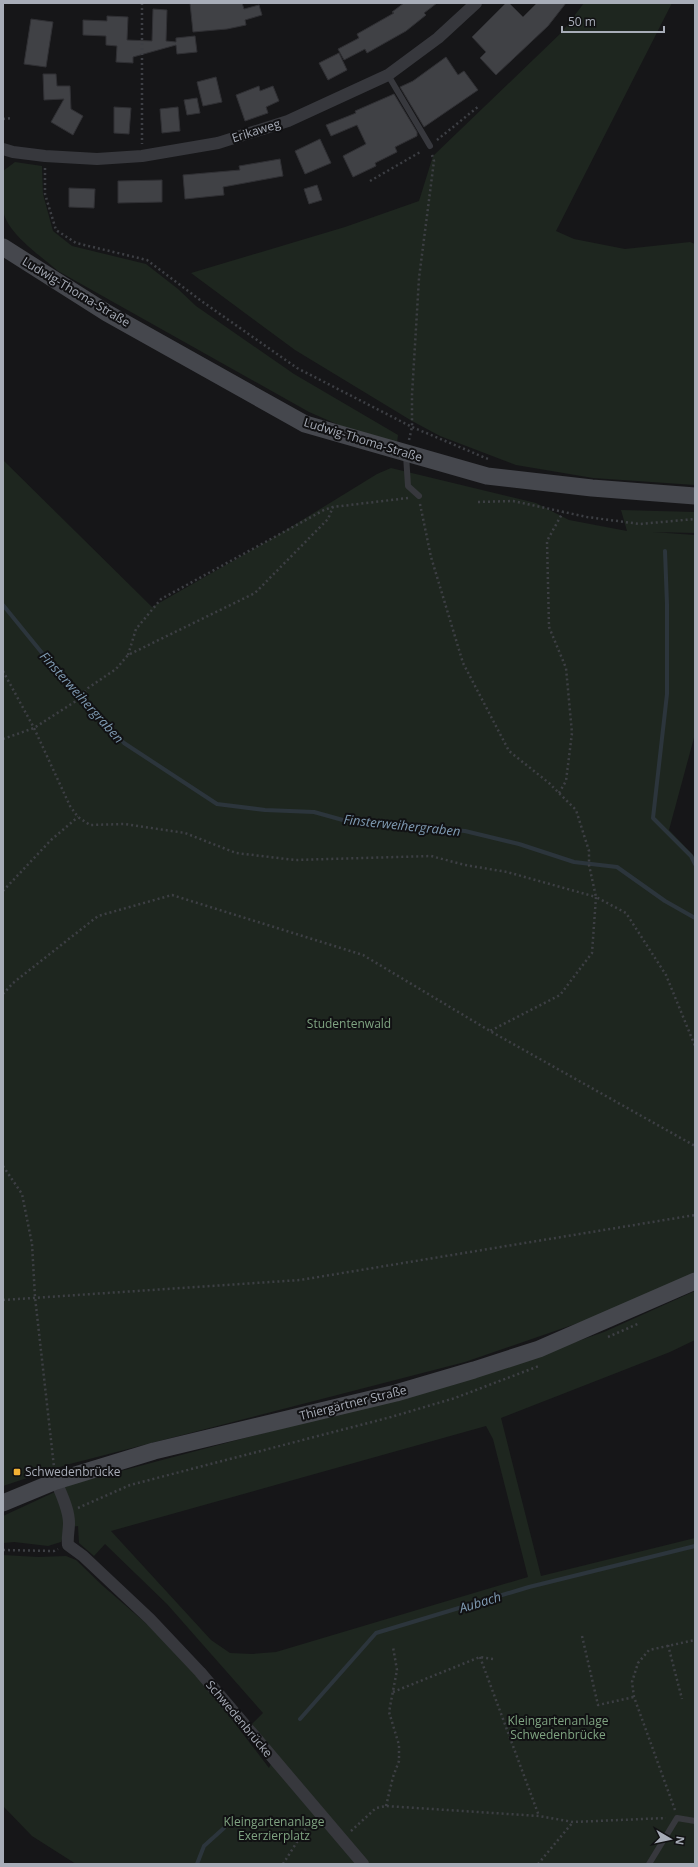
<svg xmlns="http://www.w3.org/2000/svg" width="698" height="1867" viewBox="0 0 698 1867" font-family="'Open Sans',sans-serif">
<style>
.green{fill:#1e261f;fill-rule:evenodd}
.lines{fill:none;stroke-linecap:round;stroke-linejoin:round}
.stream{stroke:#2c353c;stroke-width:4}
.building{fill:#404145;stroke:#303034}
.path{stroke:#3d3f44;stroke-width:2.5;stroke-dasharray:2 3;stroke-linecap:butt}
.lane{stroke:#37383d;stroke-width:6}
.street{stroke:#37383d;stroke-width:12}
.secondary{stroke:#45474d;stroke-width:17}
.poi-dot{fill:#f2b134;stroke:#111113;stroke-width:1.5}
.labels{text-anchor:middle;stroke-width:4;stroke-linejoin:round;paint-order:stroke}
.street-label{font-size:12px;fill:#a8adb8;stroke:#111113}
.park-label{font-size:12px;fill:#7fa381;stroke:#111113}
.poi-label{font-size:12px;fill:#a8adb8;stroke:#111113;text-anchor:start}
.water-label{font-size:13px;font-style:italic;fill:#7f9bb3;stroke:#111113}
</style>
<rect width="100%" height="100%" fill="#161618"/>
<g class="green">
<path d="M584 3H672L556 231 574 239 625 249 690 242 695 244V485L593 478 516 465 440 436 412 421 295 350 191 273 345 227 419 201 433 156 562 32Z"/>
<path d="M15 162 42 166 43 194 53 231 72 246 146 264 178 289 196 306 294 374 398 435 397 443 392 448 309 412 58 271C41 256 5 232 3 209 2 196 3 183 3 171Z"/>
<path d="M3 460 152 607 273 538 377 474 391 468 536 503 569 520 627 531 621 510 695 512V533L653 532 695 535V734L669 830 695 857V1276L604 1314 465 1362 66 1465 3 1486Z"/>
<path d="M695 1291V1340L670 1352 501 1418 541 1576 695 1538V1864H76L32 1836 3 1806V1555L38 1557 66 1556 76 1560 103 1586 148 1625 198 1675 269 1768 275 1755 252 1724 263 1713 167 1604 105 1544 94 1556 79 1543 78 1526 66 1528 61 1542 48 1546 14 1542 3 1543V1516L72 1484 471 1378 604 1332ZM486 1426 493 1439 528 1577 276 1652 252 1654 230 1653 211 1640 111 1531Z"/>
</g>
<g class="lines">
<g class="stream">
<path d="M665 551 667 604V694L653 818 691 856 695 864"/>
<path d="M3 605 60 675 124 743 217 804 265 810 314 812 350 822 465 831 519 844 574 862 617 867 665 901 695 918"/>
<path d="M300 1719 376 1633 529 1587 695 1546"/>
<path d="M197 1864 204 1846 224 1828"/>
</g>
</g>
<g class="building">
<path d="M190 3H242L244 9 259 5 262 15 245 20 246 25 227 29 193 32Z"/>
<path d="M404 3H437L424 13 426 15 406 31 367 53 365 49 344 60 338 49 359 38 357 34 394 13 392 12Z"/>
<path d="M506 3H509L523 17 537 3H566L548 26 496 75 480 58 486 52 472 37Z"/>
<path d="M153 9 167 10 166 41 176 42V38L195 36 197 52 177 54 176 45 133 57V63L116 62 117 46 106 45V36L83 35V20L107 21V16L128 17 127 40 152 41Z"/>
<path d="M31 19 53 22 46 67 24 64Z"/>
<path d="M339 53 347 70 328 80 319 63Z"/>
<path d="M446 57 458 75 464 71 478 90 424 127 400 87 413 81Z"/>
<path d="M43 74H56L57 86H70L71 109 83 116 73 135 51 122 64 99 44 100Z"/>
<path d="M216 77 222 102 203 106 197 82Z"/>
<path d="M259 86 260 91 273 86 279 101 266 107 268 113 245 121 236 95Z"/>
<path d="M394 94 417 132V136L395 147 397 152 375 163 376 166 353 177 343 156 366 144 357 125 331 136 326 125 356 113 355 111Z"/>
<path d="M197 98 200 113 187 115 184 100Z"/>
<path d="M114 107 131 108 129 134 114 133Z"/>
<path d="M178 107 180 131 162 133 160 109Z"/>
<path d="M320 139 331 163 305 174 295 151Z"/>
<path d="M280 159 283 176 223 187 224 195 185 199 183 175 240 170 239 166Z"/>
<path d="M162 180V202L118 203V181Z"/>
<path d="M317 185 322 200 309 204 304 189Z"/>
<path d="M69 188 95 189 94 208 69 207Z"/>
</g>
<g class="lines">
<g class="path">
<path d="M142 3V144"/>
<path d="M3 119 12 118"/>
<path d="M437 140 479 106"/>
<path d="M45 168V194L56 230 76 243 147 260 200 300 297 368 412 427 488 459"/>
<path d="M370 181 422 151"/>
<path d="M409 440 412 427V395L419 278 434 161 432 155"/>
<path d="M478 502 513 501 587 517 640 524 695 519"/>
<path d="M420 504 431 557 463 663 509 751 549 783 576 810 589 851V865L596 897 626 913 666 975 695 1046"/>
<path d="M128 655 136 629 161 599 324 510 333 507 408 498"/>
<path d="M3 671 34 728 70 806 78 817 90 825 125 824 185 833 236 853 295 860 431 856 465 865 507 872 596 897 592 953 560 995 490 1031"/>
<path d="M3 739 34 728 76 701 88 688 116 669 128 655 255 593 328 519 333 507"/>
<path d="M559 793 566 781 572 733 566 668 549 627 547 541 563 512"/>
<path d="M3 891 51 840 78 817"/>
<path d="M3 994 13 983 98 916 172 895 363 955 490 1031 695 1146"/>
<path d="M3 1166 22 1194 32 1244 35 1297 54 1467"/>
<path d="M3 1300 300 1280 695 1215"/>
<path d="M608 1337 640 1323"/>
<path d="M78 1508 130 1485 391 1417 455 1398 539 1366"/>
<path d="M3 1550 54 1551 58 1549"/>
<path d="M582 1636 598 1705 634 1697"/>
<path d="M668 1645 682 1699"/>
<path d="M480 1657 539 1816"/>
<path d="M393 1692 480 1657 493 1659"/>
<path d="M386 1806 393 1777 399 1761V1745L389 1712 397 1670 393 1647"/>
<path d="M675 1810 634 1697 632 1682 638 1663 649 1650 695 1640"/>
<path d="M351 1831 376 1808 386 1806 539 1816 573 1822 666 1818"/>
<path d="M283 1864 311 1820"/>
<path d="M538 1864 573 1822"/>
</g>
<g class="lane">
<path d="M388 75 430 146"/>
<path d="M406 455 408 486 419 496"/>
<path d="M649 1864 677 1818 695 1821"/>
</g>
<g class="street">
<path d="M3 149 13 152 45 156 97 159 142 156 218 143 288 121 388 75 438 38 476 3"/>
<path d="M56 1481C61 1494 69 1509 69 1523 69 1531 67 1538 68 1545L83 1556 150 1619 200 1672 363 1864"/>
</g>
<g class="secondary">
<path d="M3 247 107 313 305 424 487 476 592 488 695 496"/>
<path d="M3 1503 56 1481 154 1451 396 1393 474 1370 539 1349 695 1281"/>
</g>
</g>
<rect class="poi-dot" x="13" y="1468" width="8" height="8" rx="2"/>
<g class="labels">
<g class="street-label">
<text transform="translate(256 131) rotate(-18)" y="4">Erikaweg</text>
<text transform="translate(76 292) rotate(31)" y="4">Ludwig-Thoma-Straße</text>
<text transform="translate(363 440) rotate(17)" y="4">Ludwig-Thoma-Straße</text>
<text transform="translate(353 1403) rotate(-14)" y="4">Thiergärtner Straße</text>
<text transform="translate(239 1719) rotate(50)" y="4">Schwedenbrücke</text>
</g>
<g class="park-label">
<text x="349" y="1028">Studentenwald</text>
<text x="558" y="1725">Kleingartenanlage<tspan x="558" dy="14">Schwedenbrücke</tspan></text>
<text x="274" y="1826">Kleingartenanlage<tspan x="274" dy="14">Exerzierplatz</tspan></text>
</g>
<g class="poi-label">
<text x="25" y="1476">Schwedenbrücke</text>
</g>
<g class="water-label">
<text transform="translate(82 697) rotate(48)" y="5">Finsterweihergraben</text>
<text transform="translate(402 825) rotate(6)" y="5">Finsterweihergraben</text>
<text transform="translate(480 1602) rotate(-17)" y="5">Aubach</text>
</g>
</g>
<rect width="698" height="1867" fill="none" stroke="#a8adb8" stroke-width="8"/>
<g transform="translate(670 1839) rotate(99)" stroke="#111113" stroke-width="3" paint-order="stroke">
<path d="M0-3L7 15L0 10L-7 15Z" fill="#a8adb8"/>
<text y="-6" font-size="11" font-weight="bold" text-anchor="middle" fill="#a8adb8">N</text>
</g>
<path d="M562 26v6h102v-6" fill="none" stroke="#a8adb8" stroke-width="2"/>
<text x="568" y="26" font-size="12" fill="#a8adb8" stroke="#111113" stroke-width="3" paint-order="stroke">50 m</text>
</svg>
